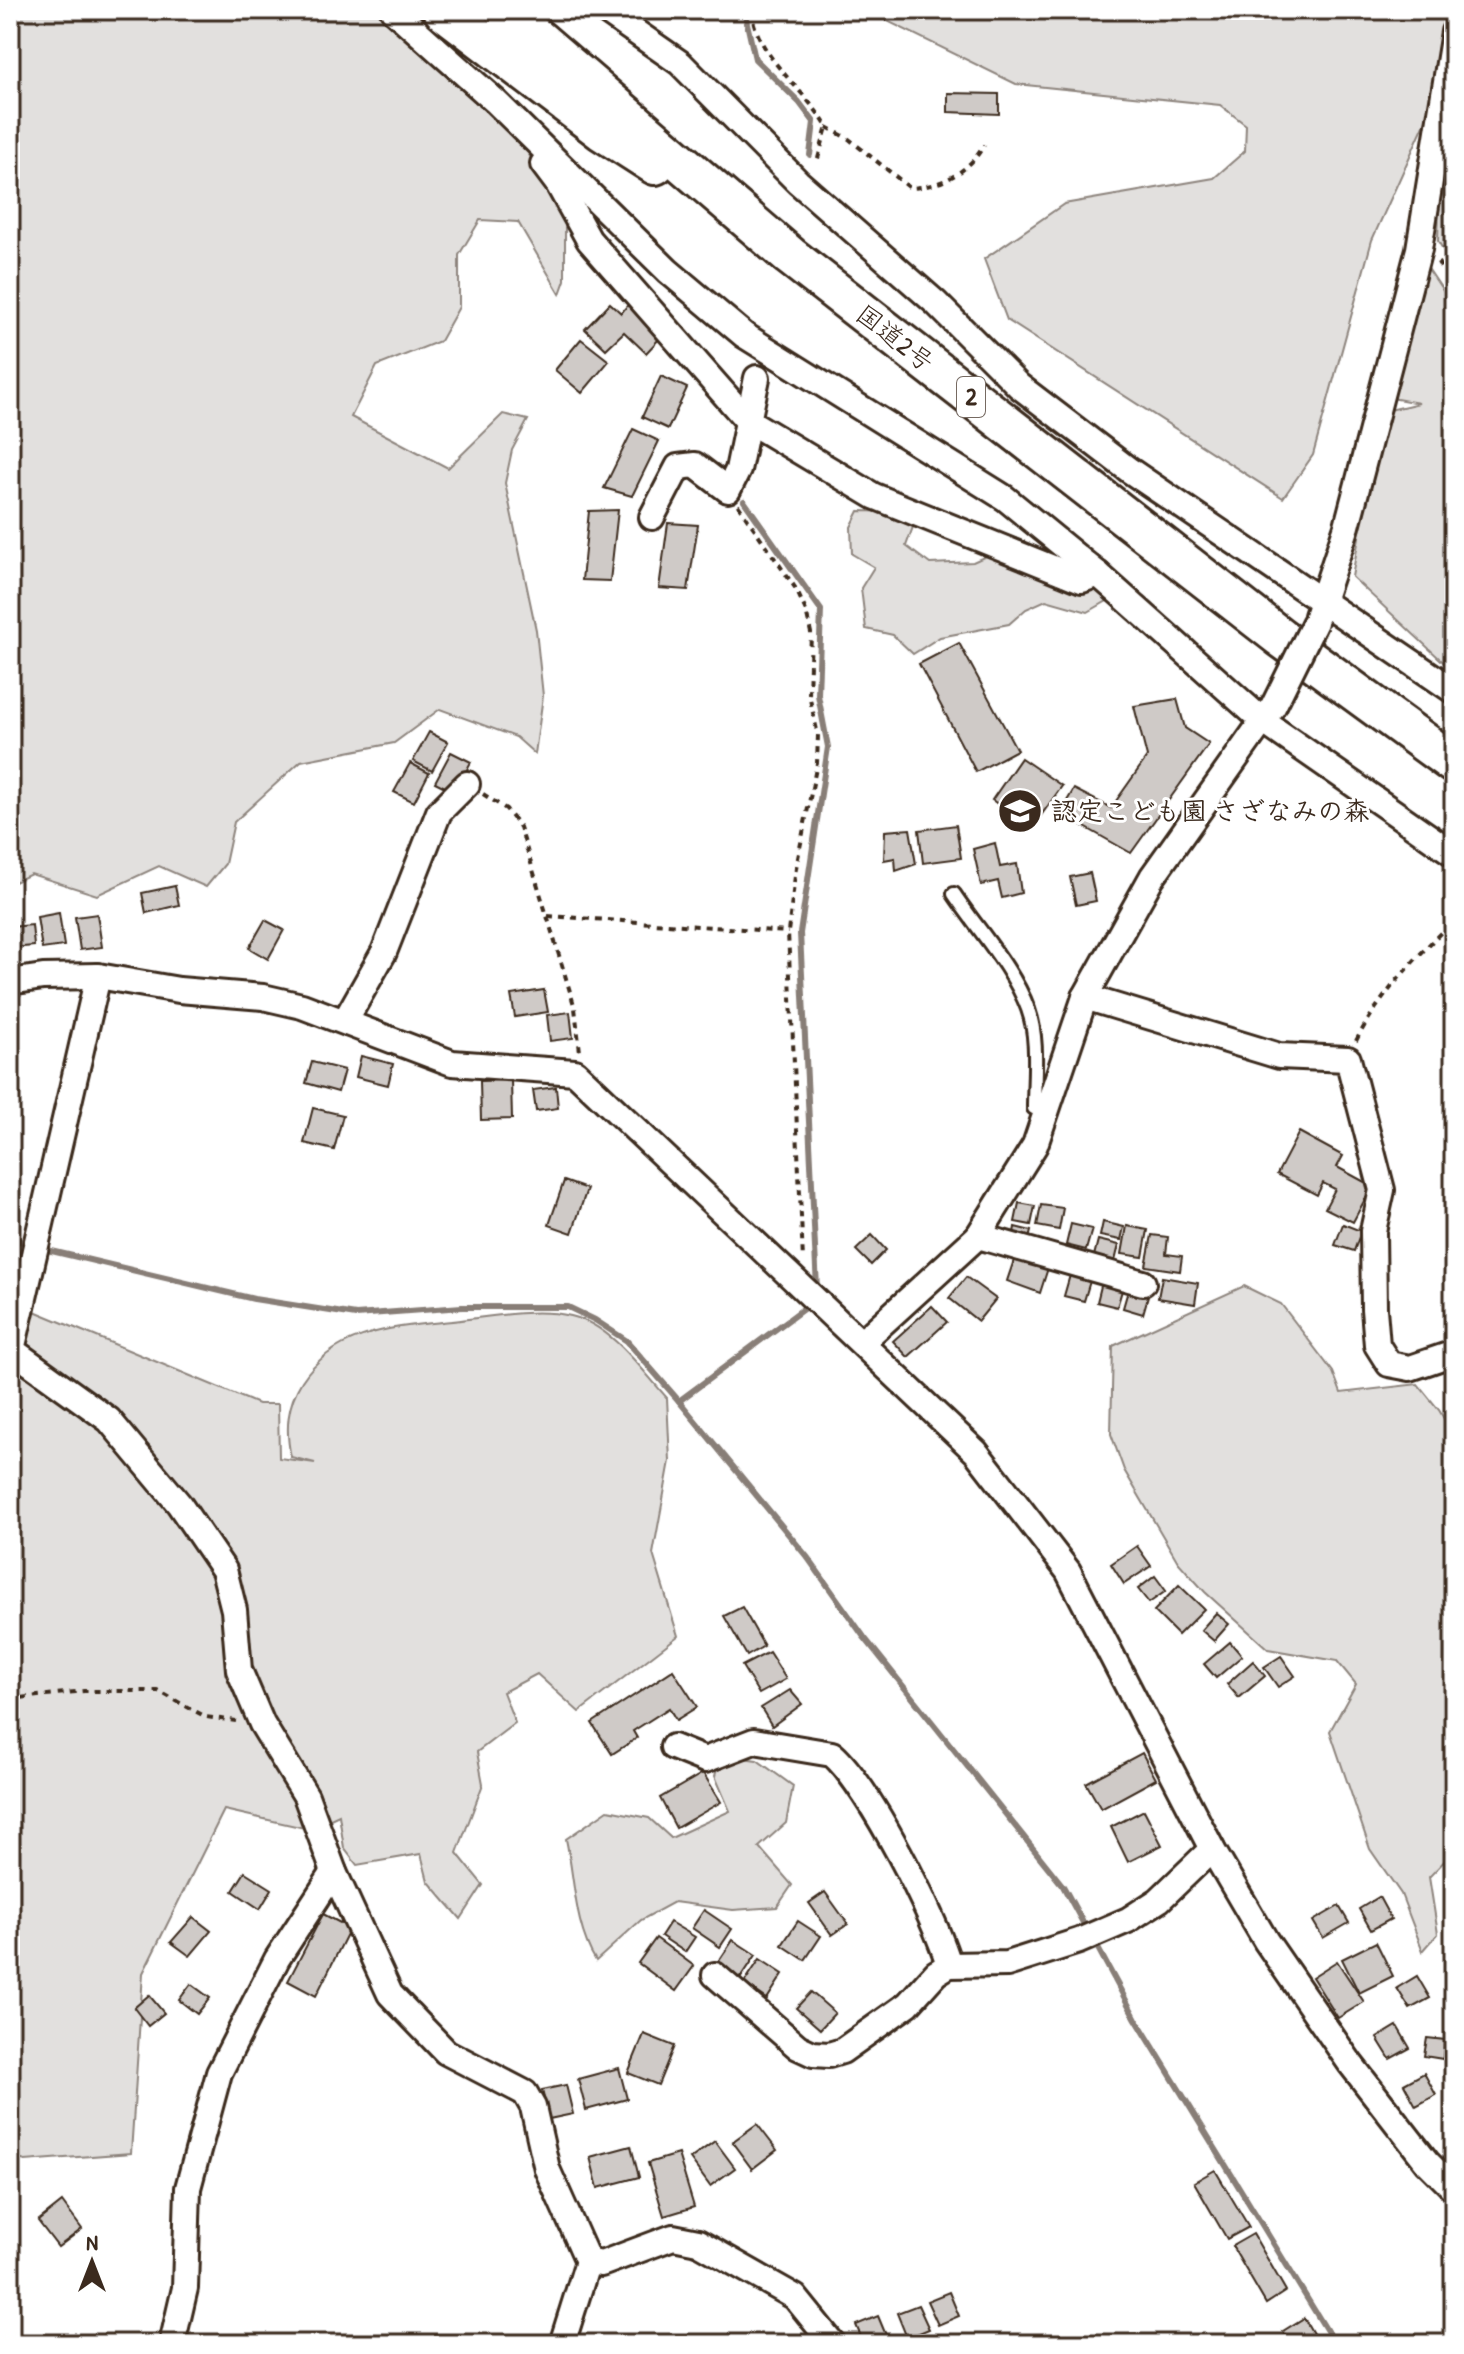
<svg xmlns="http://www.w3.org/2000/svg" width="1464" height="2354" viewBox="0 0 1464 2354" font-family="'Patrick Hand','Klee One',sans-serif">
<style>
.green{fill:#e2e0de;stroke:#8e857e;stroke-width:2}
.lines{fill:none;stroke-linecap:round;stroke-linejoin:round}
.stream{stroke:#887e77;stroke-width:6}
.building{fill:#cfcac7;stroke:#3b2a1e;stroke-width:2}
.service-casing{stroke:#3b2a1e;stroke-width:18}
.minor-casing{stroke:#3b2a1e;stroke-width:30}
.trunk-casing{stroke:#3b2a1e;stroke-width:44}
.path{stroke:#3b2a1e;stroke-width:4;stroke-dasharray:6 6;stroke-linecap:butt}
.service{stroke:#fff;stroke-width:12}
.minor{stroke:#fff;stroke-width:24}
.trunk{stroke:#fff;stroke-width:38}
.minor-bridge-casing{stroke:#3b2a1e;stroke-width:30;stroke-linecap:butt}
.minor-bridge{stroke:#fff;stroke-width:24}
.labels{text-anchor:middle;stroke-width:6;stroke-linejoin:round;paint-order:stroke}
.shield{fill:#fff;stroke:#766a62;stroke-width:2}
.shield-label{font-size:24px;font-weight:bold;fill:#3b2a1e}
.street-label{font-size:26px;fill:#3b2a1e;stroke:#fff}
.poi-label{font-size:26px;font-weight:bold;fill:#3b2a1e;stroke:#fff;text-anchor:start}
</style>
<rect width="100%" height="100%" fill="#fff"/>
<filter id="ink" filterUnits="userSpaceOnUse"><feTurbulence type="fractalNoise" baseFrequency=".0125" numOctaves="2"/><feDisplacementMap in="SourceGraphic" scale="16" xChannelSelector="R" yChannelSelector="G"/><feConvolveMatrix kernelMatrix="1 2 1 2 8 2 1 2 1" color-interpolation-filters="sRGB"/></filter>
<g filter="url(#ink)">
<g class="green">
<path d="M10 10H377L508 120 565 214V280L560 294 518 222 480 220 459 255V307L440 341 377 366 351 417 448 468 503 414 528 420 512 450 505 483 536 630 543 696 535 754 516 737 440 709 394 743 301 761 234 822 225 864 206 887 159 866 97 895 31 874 10 884Z"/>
<path d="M879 10H1448L1445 53 1433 105 1372 240 1313 455 1283 498 1007 320 984 259 1064 204 1214 178 1245 151 1246 125 1220 105 1016 84 879 17Z"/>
<path d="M1454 141V268L1438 241 1439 207Z"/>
<path d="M1425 264 1454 307V672L1352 577 1381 412 1419 403 1391 398Z"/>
<path d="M859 511 900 512 913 527 906 546 930 564 973 562 997 551 1094 585 1114 597 1088 612 1046 600 1026 609 1009 624 940 637 913 654 893 635 866 629 861 588 874 567 852 554 851 527Z"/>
<path d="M1244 1286 1281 1304 1333 1372 1341 1393 1418 1384 1439 1410 1454 1436V1851L1429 1877 1438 1934 1423 1951 1401 1894 1370 1849 1330 1731 1356 1684 1337 1661 1268 1649 1205 1592 1178 1562 1124 1470 1111 1434 1113 1346Z"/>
<path d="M32 1310 258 1404H278L279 1458 315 1463 291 1457C285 1429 287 1405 302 1381 337 1327 402 1327 461 1320 495 1316 537 1308 571 1316 611 1325 641 1369 667 1398L670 1461 653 1554 678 1636 579 1712 537 1674 503 1692 515 1723 477 1752 483 1784 457 1853 483 1885 461 1919 428 1881 421 1854 357 1865 344 1848 339 1815 309 1829 224 1810 143 1973 131 2153 25 2161 10 2156V1355Z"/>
<path d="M721 1755 757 1760 793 1786 786 1823 759 1847 792 1885 777 1907 733 1910 674 1902 641 1920 596 1961C574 1925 575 1880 566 1839L608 1810 649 1818 671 1838 730 1811 715 1776Z"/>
</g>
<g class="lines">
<g class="stream">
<path d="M744 10 755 59 799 102 814 122 810 155"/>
<path d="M744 501 821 610 818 695 828 747 800 933 817 1289"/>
<path d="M10 1236 28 1245"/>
<path d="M39 1248 254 1299 356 1315 462 1307H568L595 1320 627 1341 679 1401 808 1558 864 1637 1063 1886 1087 1930"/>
<path d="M679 1401 803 1309"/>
<path d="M1093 1939 1136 2019 1335 2344"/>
</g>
</g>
<g class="building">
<path d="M948 93 999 94V114L948 112Z"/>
<path d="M610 303 621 313 628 305 661 337 646 353 624 332 606 349 585 329Z"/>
<path d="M581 339 609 361 582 393 555 370Z"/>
<path d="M661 376 687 388 668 429 642 417Z"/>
<path d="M633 429 659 441 632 496 604 488Z"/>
<path d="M618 510 610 581 582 580 589 511Z"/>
<path d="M668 523 698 525 688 590 659 588Z"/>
<path d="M959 643 1017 750 976 772 919 664Z"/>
<path d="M1177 699 1185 728 1209 744 1131 853 1060 813 1074 789 1111 808 1147 757 1134 706Z"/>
<path d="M429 732 448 742 432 771 413 761Z"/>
<path d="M451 752 471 762 455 792 435 782Z"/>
<path d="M1021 758 1062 786 1032 828 992 800Z"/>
<path d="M410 763 429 773 414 802 394 792Z"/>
<path d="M956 825 961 858 923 863 919 830Z"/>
<path d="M910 829 916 864 896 871 895 858 884 860 885 831Z"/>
<path d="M995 843 1000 867 1017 864 1021 893 1002 898 998 881 981 885 973 849Z"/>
<path d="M1090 873 1096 901 1076 905 1070 877Z"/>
<path d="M175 886 179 905 146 913 142 893Z"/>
<path d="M59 913 64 946 42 949 37 917Z"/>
<path d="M97 914 102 947 80 950 75 917Z"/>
<path d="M265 920 284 930 268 959 249 948Z"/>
<path d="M32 925 34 946 11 948 10 927Z"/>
<path d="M544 990 548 1012 515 1017 511 995Z"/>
<path d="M570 1012 573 1038 550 1041 547 1015Z"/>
<path d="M361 1056 393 1064 388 1085 356 1077Z"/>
<path d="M312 1062 344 1070 338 1092 306 1083Z"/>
<path d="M511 1080 512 1119 481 1120 480 1081Z"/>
<path d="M556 1087 558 1108 536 1111 533 1090Z"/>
<path d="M313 1108 343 1115 334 1150 304 1143Z"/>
<path d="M1299 1132 1343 1156 1337 1167 1372 1186 1353 1222 1325 1208 1335 1189 1323 1183 1317 1195 1277 1174Z"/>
<path d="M564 1181 587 1189 572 1233 549 1225Z"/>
<path d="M1019 1203 1035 1206 1031 1225 1015 1222Z"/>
<path d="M1041 1205 1063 1208 1059 1230 1037 1226Z"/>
<path d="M1103 1222 1124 1227 1121 1240 1100 1236Z"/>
<path d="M1071 1224 1092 1229 1086 1250 1066 1245Z"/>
<path d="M1343 1224 1361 1231 1354 1251 1335 1245Z"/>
<path d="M1127 1226 1148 1230 1143 1257 1122 1254Z"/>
<path d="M1015 1227 1031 1231 1028 1243 1013 1239Z"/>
<path d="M872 1235 886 1250 871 1265 856 1250Z"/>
<path d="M1152 1235 1168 1237 1166 1254 1182 1256 1180 1271 1146 1266Z"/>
<path d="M1098 1240 1119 1245 1114 1265 1093 1260Z"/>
<path d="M1015 1257 1048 1268 1040 1293 1007 1281Z"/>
<path d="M1070 1275 1090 1281 1084 1301 1064 1296Z"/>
<path d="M966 1277 996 1299 978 1321 949 1298Z"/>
<path d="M1162 1277 1198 1283 1195 1304 1158 1298Z"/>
<path d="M1102 1282 1123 1287 1117 1307 1097 1302Z"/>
<path d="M1129 1287 1149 1293 1143 1314 1123 1308Z"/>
<path d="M932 1306 947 1322 908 1357 893 1341Z"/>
<path d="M1137 1546 1151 1566 1124 1584 1111 1564Z"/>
<path d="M1155 1576 1166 1591 1149 1603 1138 1589Z"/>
<path d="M1179 1585 1204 1609 1178 1635 1154 1611Z"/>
<path d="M742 1607 764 1646 747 1656 724 1616Z"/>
<path d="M1216 1613 1229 1624 1214 1641 1201 1630Z"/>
<path d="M1230 1642 1242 1656 1216 1678 1204 1664Z"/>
<path d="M769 1652 786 1679 759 1694 742 1666Z"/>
<path d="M1281 1656 1295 1676 1278 1687 1264 1667Z"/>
<path d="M1253 1661 1265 1676 1239 1698 1227 1684Z"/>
<path d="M673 1670 697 1707 676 1720 669 1708 633 1731 637 1738 612 1754 592 1723Z"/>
<path d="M790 1690 802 1704 772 1726 761 1708Z"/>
<path d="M1142 1753 1156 1779 1101 1809 1086 1783Z"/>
<path d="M703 1773 721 1802 676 1828 660 1798Z"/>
<path d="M1144 1810 1162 1845 1128 1862 1111 1827Z"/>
<path d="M245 1872 272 1889 260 1909 233 1891Z"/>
<path d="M825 1892 848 1924 832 1935 809 1903Z"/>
<path d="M1379 1897 1391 1919 1371 1930 1359 1909Z"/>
<path d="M1339 1906 1349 1923 1323 1938 1313 1921Z"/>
<path d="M704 1910 732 1929 720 1947 692 1928Z"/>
<path d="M323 1914 350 1928 316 1996 288 1981Z"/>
<path d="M193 1917 211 1931 190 1956 171 1942Z"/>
<path d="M798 1921 821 1936 805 1960 782 1945Z"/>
<path d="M670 1922 695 1937 685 1952 661 1936Z"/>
<path d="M656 1938 694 1966 676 1991 638 1963Z"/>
<path d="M733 1940 756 1955 740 1979 717 1964Z"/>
<path d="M1376 1942 1393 1976 1359 1993 1342 1959Z"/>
<path d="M760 1959 783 1974 767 1999 744 1983Z"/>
<path d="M1337 1961 1364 2002 1338 2018 1312 1977Z"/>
<path d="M1417 1976 1430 1998 1410 2009 1397 1988Z"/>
<path d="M191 1984 210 1998 197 2014 179 2000Z"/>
<path d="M811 1992 835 2013 820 2029 796 2008Z"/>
<path d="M149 1995 164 2013 148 2026 134 2008Z"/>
<path d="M1397 2026 1410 2048 1390 2059 1377 2038Z"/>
<path d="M644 2034 674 2046 658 2085 628 2073Z"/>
<path d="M1427 2038 1445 2040 1443 2059 1424 2056Z"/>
<path d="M619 2068 627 2099 586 2110 578 2079Z"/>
<path d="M1424 2073 1436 2095 1416 2106 1404 2084Z"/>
<path d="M566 2085 573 2114 549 2119 542 2090Z"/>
<path d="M757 2124 777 2150 752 2169 732 2142Z"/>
<path d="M715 2141 735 2168 710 2186 690 2159Z"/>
<path d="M631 2146 639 2177 598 2188 590 2157Z"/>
<path d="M678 2154 694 2207 664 2216 648 2163Z"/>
<path d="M1215 2170 1249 2227 1227 2239 1194 2182Z"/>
<path d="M62 2202 82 2229 58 2247 38 2221Z"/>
<path d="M1253 2234 1286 2291 1266 2304 1232 2246Z"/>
<path d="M949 2292 959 2316 938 2325 927 2301Z"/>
<path d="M918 2305 929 2329 907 2338 897 2313Z"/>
<path d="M878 2316 888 2340 864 2344 856 2325Z"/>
<path d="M1304 2318 1319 2344H1291L1283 2331Z"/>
<path d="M961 2335 965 2344H939Z"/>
</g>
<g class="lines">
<g class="service-casing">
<path id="service" d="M954 894C978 930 1013 968 1028 1009 1039 1039 1034 1077 1034 1108L1045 1113"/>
</g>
<g class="minor-casing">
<g id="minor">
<path d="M393 10 495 101 668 271 744 335 1005 498 1098 574 1264 722 1454 854"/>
<path d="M604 10 680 63 798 182 936 303 1019 386 1129 470 1454 691"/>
<path d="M543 164 558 184 589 240 747 420 874 496 1082 580 1098 574"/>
<path d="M652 517 678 467 695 465 728 490 738 470 757 378"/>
<path d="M1317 616 1347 526 1419 249 1454 32"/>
<path d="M98 976 12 1350 109 1420 179 1504 224 1570 234 1610 239 1670 262 1724 306 1796 334 1872 390 1994 446 2052 525 2093 533 2107 547 2169 588 2261 562 2344"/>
<path d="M10 982 43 977 98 976 179 990 263 997 302 1006 452 1063 575 1072 976 1452 1068 1571 1212 1849 1266 1941 1350 2063 1427 2162 1454 2189"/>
<path d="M1085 997 1279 1056 1348 1059 1382 1190 1373 1231 1374 1309 1377 1345 1389 1364 1410 1368 1454 1353"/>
<path d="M345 1021 384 952 439 812 467 784"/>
<path d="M978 1236 1143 1283"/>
<path d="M862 1342 978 1236 1035 1145 1085 997 1152 877 1271 709"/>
<path d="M673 1747 705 1760 754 1741 832 1754C869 1786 935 1916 949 1965"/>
<path d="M715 1975 798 2047 813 2054 829 2055 842 2051 908 2004 936 1973 949 1965 1007 1964 1079 1941 1128 1920 1159 1900 1212 1849"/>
<path d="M588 2261 601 2264 673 2237 698 2242 795 2297 833 2344"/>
<path d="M172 2344 185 2288 188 2188 219 2073 277 1959 334 1872"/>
</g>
</g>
<g class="trunk-casing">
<g id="trunk">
<path d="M443 10 602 131 655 165"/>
<path d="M504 10 790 256 1280 637 1454 764"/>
</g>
</g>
<g class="path">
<path d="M751 10C758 60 803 86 827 127L817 162"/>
<path d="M827 127 849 139 910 188C941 187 969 172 984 145"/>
<path d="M1438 262 1454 291"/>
<path d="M738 505 796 589 806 611 811 633 809 695 818 735 817 763 796 868 788 932 803 1260"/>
<path d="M483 794 506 809 520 827 575 1008 580 1052"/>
<path d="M548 916 788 932"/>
<path d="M1356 1041C1381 993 1416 958 1454 919"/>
<path d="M10 1699 84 1691H158L206 1717 236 1721"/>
</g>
<use href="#service" class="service"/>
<use href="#minor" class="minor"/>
<use href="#trunk" class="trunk"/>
<g class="minor-bridge-casing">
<path id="minor-bridge" d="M1273 707 1315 622"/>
</g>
<use href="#minor-bridge" class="minor-bridge"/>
</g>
</g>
<defs>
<g id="school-disc" transform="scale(2.3)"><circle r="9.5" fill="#3b2a1e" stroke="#fff"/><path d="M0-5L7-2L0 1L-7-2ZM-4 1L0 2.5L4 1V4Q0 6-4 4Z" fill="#fff"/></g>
</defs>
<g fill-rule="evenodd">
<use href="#school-disc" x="1020" y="811"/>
</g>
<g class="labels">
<rect class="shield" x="957" y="377" width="28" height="40" rx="6"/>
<g class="shield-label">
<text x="971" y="405">2</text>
</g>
<g class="street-label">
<text transform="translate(895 338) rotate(38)" y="9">国道2号</text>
</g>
<g class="poi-label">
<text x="1051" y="820">認定こども園 さざなみの森</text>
</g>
</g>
<rect width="1464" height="2354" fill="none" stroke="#fff" stroke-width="40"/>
<rect x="20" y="20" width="1424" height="2314" fill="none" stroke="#3b2a1e" stroke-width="3" filter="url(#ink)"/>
<g transform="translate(92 2262)" stroke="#ffffff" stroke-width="6" paint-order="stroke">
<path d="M0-6L14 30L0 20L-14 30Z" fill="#3b2a1e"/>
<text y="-12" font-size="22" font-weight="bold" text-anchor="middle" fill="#3b2a1e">N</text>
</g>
</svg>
